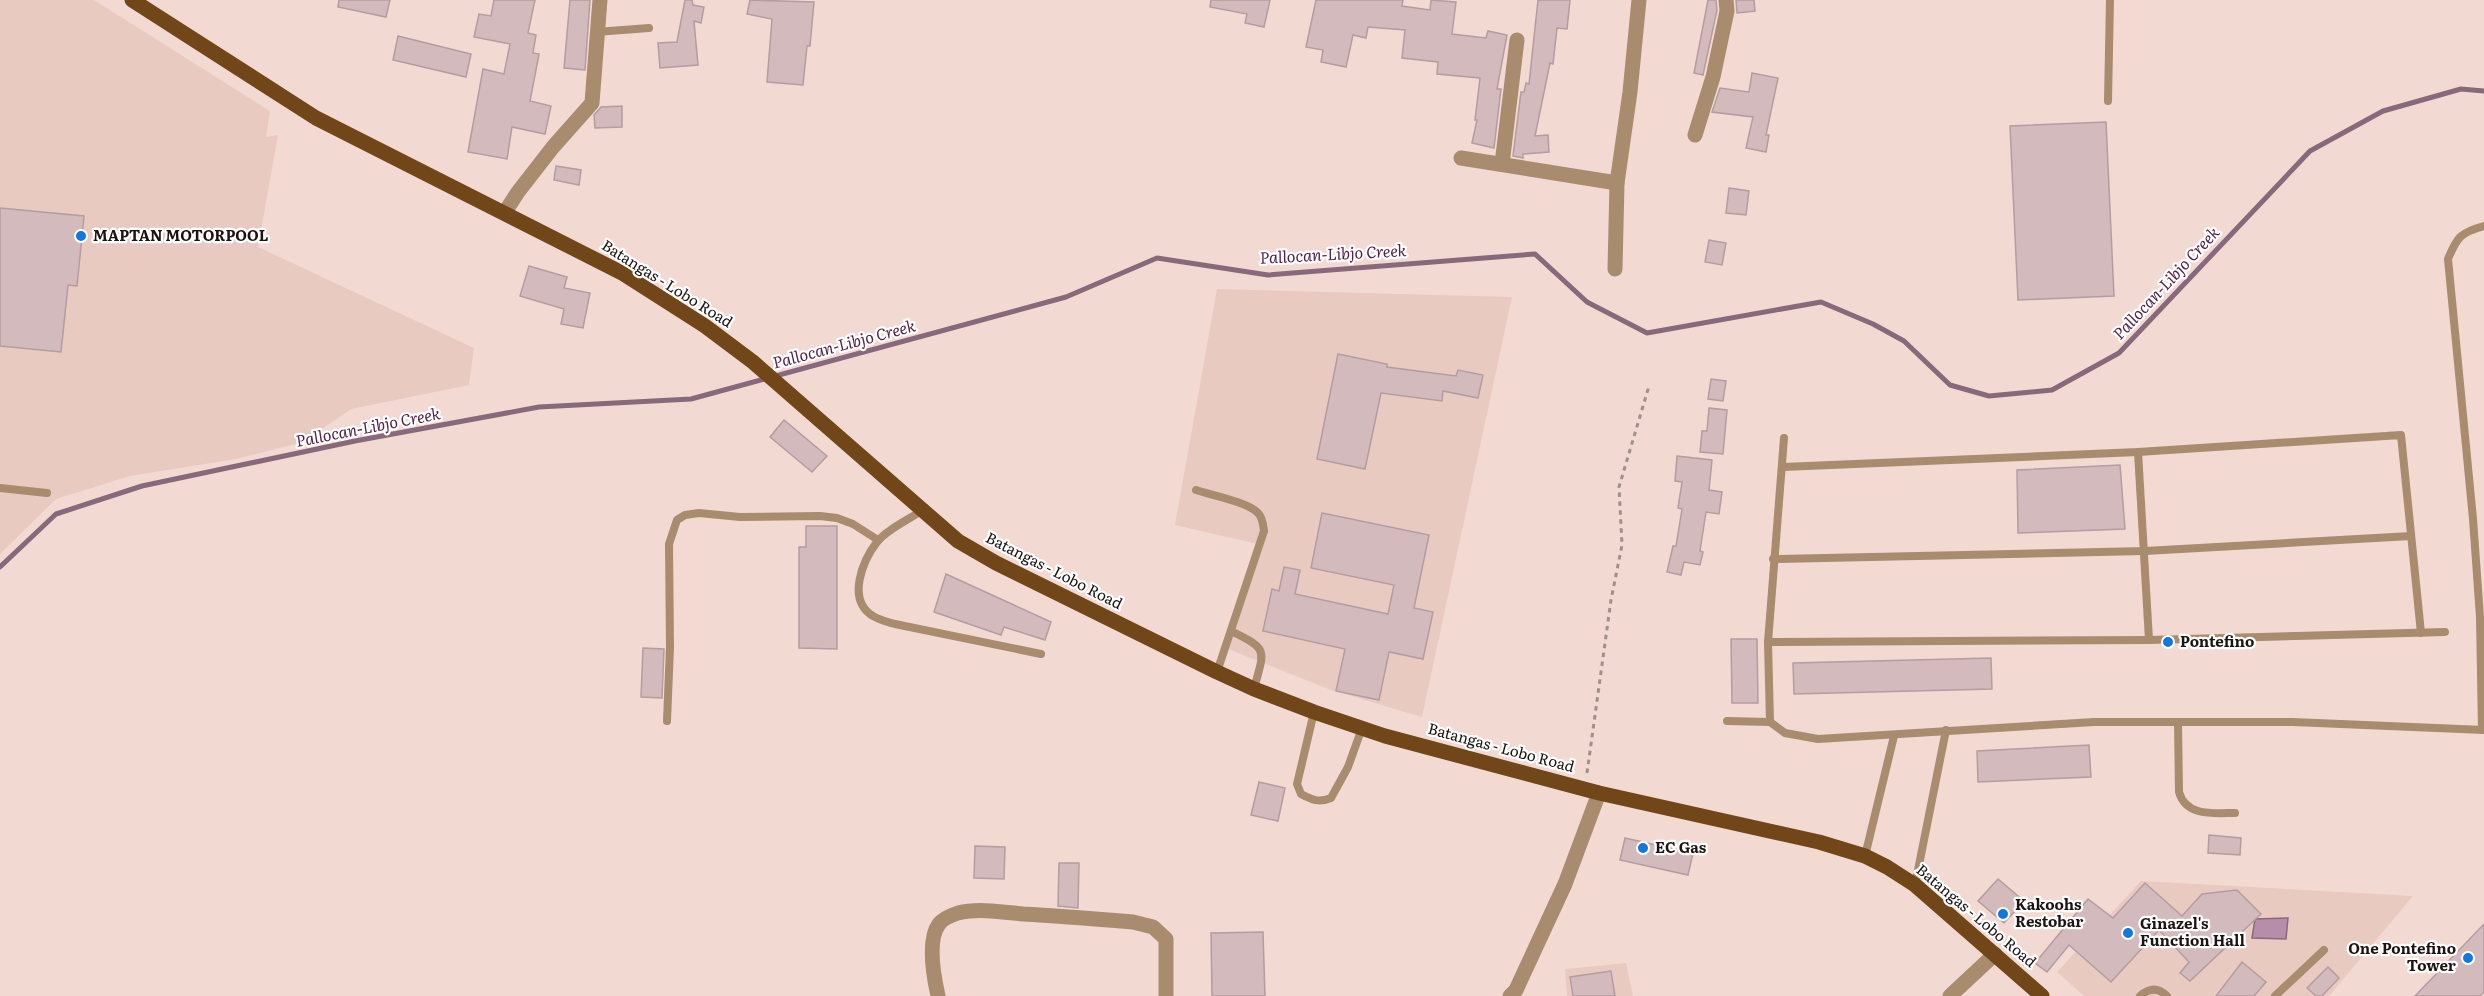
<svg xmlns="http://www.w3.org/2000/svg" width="2484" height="996" viewBox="0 0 2484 996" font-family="Literata,serif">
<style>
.built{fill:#e8cac1}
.water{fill:#b78ea9;stroke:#88697c;stroke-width:1.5}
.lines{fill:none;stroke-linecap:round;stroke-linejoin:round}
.stream{stroke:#88697c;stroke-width:5}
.building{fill:#d2babd;stroke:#b49ca0;stroke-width:1.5}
.path{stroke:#a18f8a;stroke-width:3;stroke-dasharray:4.5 4.5;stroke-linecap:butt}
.service{stroke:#a98b6e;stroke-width:8}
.minor{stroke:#a98b6e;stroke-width:15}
.primary{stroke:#714719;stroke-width:15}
.poi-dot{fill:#1278e0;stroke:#fff;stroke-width:2}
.labels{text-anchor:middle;stroke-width:4.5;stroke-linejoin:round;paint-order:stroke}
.poi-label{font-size:15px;font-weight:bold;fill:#1c1412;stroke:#fff;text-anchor:start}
.street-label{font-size:15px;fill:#1c1412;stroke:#fff}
.water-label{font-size:16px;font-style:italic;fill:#562247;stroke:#fff}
</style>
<rect width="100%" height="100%" fill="#f2dad3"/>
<g class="built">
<path d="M0 0H94L270 111 266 137 278 135 258 247 474 348 469 385 351 409 303 442 236 459 130 476 56 499 0 554Z"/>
<path d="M1217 289 1512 297 1422 717 1331 690 1223 647 1258 544 1175 525Z"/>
<path d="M2141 881 2413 896 2329 996H2084L2057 972Z"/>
<path d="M1626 963 1633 996H1567L1565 969Z"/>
</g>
<path class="water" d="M2288 918 2286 939 2252 938 2255 919Z"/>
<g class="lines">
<path class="stream" d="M0 567 56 514 142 486 355 441 539 407 691 399 1066 297 1157 258 1268 275 1535 254 1587 302 1647 333 1821 302 1873 324 1904 341 1950 385 1989 396 2052 390 2119 353 2310 151 2383 111 2461 89 2484 91"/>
</g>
<g class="building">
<path d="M339 0H390L386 17 338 7Z"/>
<path d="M494 0H535L528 33 536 35 533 53 539 54 530 101 551 106 545 134 512 127 507 159 468 152 483 69 504 74 510 44 474 37 479 14 491 16Z"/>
<path d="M570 0H590L585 70 564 68Z"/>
<path d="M685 0H692L693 5 704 7 701 23 694 21 698 65 660 68 658 43 677 42Z"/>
<path d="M750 0 814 2 810 46H807L803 85 767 82 772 19 747 14Z"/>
<path d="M1211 0H1270L1264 27 1245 23 1247 14 1210 7Z"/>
<path d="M1316 0H1403L1402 6 1430 10 1431 0 1456 2 1452 34 1486 38 1488 31 1507 35 1497 89H1501L1494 148 1472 143 1477 120H1475L1480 78 1437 74 1438 62 1402 58 1405 30 1368 27 1366 38 1353 35 1346 67 1321 62 1323 50 1306 47Z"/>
<path d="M1538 0H1570L1567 29 1557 28 1553 64 1550 63 1535 136 1548 135 1549 152 1523 154V158L1513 156 1521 92H1524L1526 83 1529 84Z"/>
<path d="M1708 0H1716L1717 10 1703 75 1694 73Z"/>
<path d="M1736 0H1754L1755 11 1737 13Z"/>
<path d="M398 36 471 54 466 77 393 60Z"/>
<path d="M1752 73 1778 78 1766 135H1769L1766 152 1746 148 1753 117 1712 112 1720 88 1749 92Z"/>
<path d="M622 106V127L595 128 594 115 601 107Z"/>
<path d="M2106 122 2114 296 2018 300 2010 126Z"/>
<path d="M556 166 581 170 579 185 554 180Z"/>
<path d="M1729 188 1749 191 1746 215 1726 213Z"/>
<path d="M0 208 84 216 77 286 68 285 61 352 0 346Z"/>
<path d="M1709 240 1726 243 1722 265 1705 262Z"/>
<path d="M529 266 567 277 564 288 590 293 583 328 561 324 564 309 520 296Z"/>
<path d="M1338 354 1387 364V367L1456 376 1458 370 1483 375 1478 398 1443 391 1442 401 1381 393 1365 469 1317 459Z"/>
<path d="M1711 379 1726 381 1723 401 1708 399Z"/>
<path d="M1709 408 1727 410 1723 454 1700 452 1702 431H1707Z"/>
<path d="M784 420 827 456 812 472 770 437Z"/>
<path d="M1677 456 1712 460 1709 490 1722 492 1719 514 1706 512 1700 551 1703 552 1700 565 1684 562 1681 575 1667 572 1673 546H1676L1682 509 1678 508 1682 482 1675 481Z"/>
<path d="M2120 465 2125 529 2018 533 2017 470Z"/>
<path d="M1322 513 1429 535 1414 608 1433 612 1423 659 1389 652 1379 700 1336 691 1345 649 1263 631 1272 589 1279 591 1284 567 1300 570 1295 594 1388 614 1394 585 1311 568Z"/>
<path d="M806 526H837V649L799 648V547H806Z"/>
<path d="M946 574 1051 622 1045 640 1004 627 1001 635 934 612Z"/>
<path d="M1731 639H1757L1758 703H1732Z"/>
<path d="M643 648 664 649 662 698 641 697Z"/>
<path d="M1991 658 1992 689 1794 694 1793 663Z"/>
<path d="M2089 745 2091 777 1978 782 1977 751Z"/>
<path d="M1259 782 1285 788 1278 821 1251 815Z"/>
<path d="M2209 835 2241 838 2240 855 2208 853Z"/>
<path d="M1625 838 1693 853 1688 875 1620 860Z"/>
<path d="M975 846 1005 847 1004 879 974 878Z"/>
<path d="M1059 863H1079L1078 908 1058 906Z"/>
<path d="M1998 879 2024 901 2004 923 1978 901Z"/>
<path d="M2145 883 2182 916 2202 894 2237 890 2261 914 2190 981 2180 973 2189 962 2159 930 2111 982 2069 945 2047 972 2035 963 2088 899 2113 918Z"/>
<path d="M2484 924V992L2480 996H2415Z"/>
<path d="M1263 932 1265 996H1212L1211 933Z"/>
<path d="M2242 962 2266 982 2254 996H2216Z"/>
<path d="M2328 967 2339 978 2322 996H2316L2307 988Z"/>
<path d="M1611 971 1615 996H1573L1570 977Z"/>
</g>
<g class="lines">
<path class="path" d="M1587 773 1611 600 1622 545 1619 487 1649 386"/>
<g class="service">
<path d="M596 32 649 28"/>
<path d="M2108 101 2110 0"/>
<path d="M2138 452 2149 640"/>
<path d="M1783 467 2138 452 2401 435 2421 633"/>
<path d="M0 488 47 493"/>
<path d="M1196 490C1211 495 1248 502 1258 513 1263 518 1263 525 1264 531L1217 672"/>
<path d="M923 510C911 518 886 530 877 542 863 560 846 600 873 616 879 620 888 622 895 624L1041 654"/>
<path d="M1773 559 2145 551 2411 536"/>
<path d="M1231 631C1270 650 1264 650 1254 689"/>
<path d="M1768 642 2149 640 2445 632"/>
<path d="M1314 712 1297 784 1301 794C1312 800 1319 803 1331 798L1348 767 1362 728"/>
<path d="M667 721 670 647 669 544 677 520 685 515 699 513 740 517 820 516 837 518 853 524 878 540"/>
<path d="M1727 721 1770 722 1785 733 1818 739 2094 722H2293L2484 730"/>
<path d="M1770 722 1768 642 1784 438"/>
<path d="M2178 722 2179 792C2186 817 2214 813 2235 813"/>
<path d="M2482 730 2480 617 2473 519 2448 259C2457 237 2461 232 2484 226"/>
<path d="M1865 856 1894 736"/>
<path d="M1915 885 1946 730"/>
<path d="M2140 996C2149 988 2158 987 2167 996"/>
<path d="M2275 996 2324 950"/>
</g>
<g class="minor">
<path d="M1695 135 1713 77 1727 11 1726 0"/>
<path d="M1461 158 1617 183"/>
<path d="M1502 164 1517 40"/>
<path d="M505 212 518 192 553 147 592 103 600 0"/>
<path d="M1615 269 1617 183 1630 92 1639 0"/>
<path d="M938 996C934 978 927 940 939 924 943 918 952 915 958 913 978 908 1003 912 1023 914 1059 916 1096 919 1133 922L1153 927 1166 939V996"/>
<path d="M1510 996 1516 990 1565 884 1599 793"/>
<path d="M1950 996 1995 954"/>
</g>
<path class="primary" d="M132 0 316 118 622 273 705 326 753 362 958 541 996 563 1217 672 1254 689 1314 712 1385 736 1599 793 1819 842 1865 856 1887 867 1915 885 2042 996"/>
</g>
<g class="poi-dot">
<circle cx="81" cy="236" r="6"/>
<circle cx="2168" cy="642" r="6"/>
<circle cx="1643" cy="848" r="6"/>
<circle cx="2003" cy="914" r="6"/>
<circle cx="2128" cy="933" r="6"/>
<circle cx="2468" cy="958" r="6"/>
</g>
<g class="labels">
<g class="poi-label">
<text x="93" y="241">MAPTAN MOTORPOOL</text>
<text x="2180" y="647">Pontefino</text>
<text x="1655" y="853">EC Gas</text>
<text x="2015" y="910">Kakoohs<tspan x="2015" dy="17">Restobar</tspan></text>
<text x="2140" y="929">Ginazel's<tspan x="2140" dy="17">Function Hall</tspan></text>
<text x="2456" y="954" text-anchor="end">One Pontefino<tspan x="2456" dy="17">Tower</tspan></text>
</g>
<g class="street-label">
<text transform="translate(667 284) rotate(32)" y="5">Batangas - Lobo Road</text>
<text transform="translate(1054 571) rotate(27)" y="5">Batangas - Lobo Road</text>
<text transform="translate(1501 748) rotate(15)" y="5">Batangas - Lobo Road</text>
<text transform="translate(1976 916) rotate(40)" y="5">Batangas - Lobo Road</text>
</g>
<g class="water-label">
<text transform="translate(1333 254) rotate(-3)" y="6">Pallocan-Libjo Creek</text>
<text transform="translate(2166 283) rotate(-47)" y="6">Pallocan-Libjo Creek</text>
<text transform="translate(844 344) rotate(-15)" y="6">Pallocan-Libjo Creek</text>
<text transform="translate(368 427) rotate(-11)" y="6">Pallocan-Libjo Creek</text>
</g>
</g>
</svg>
